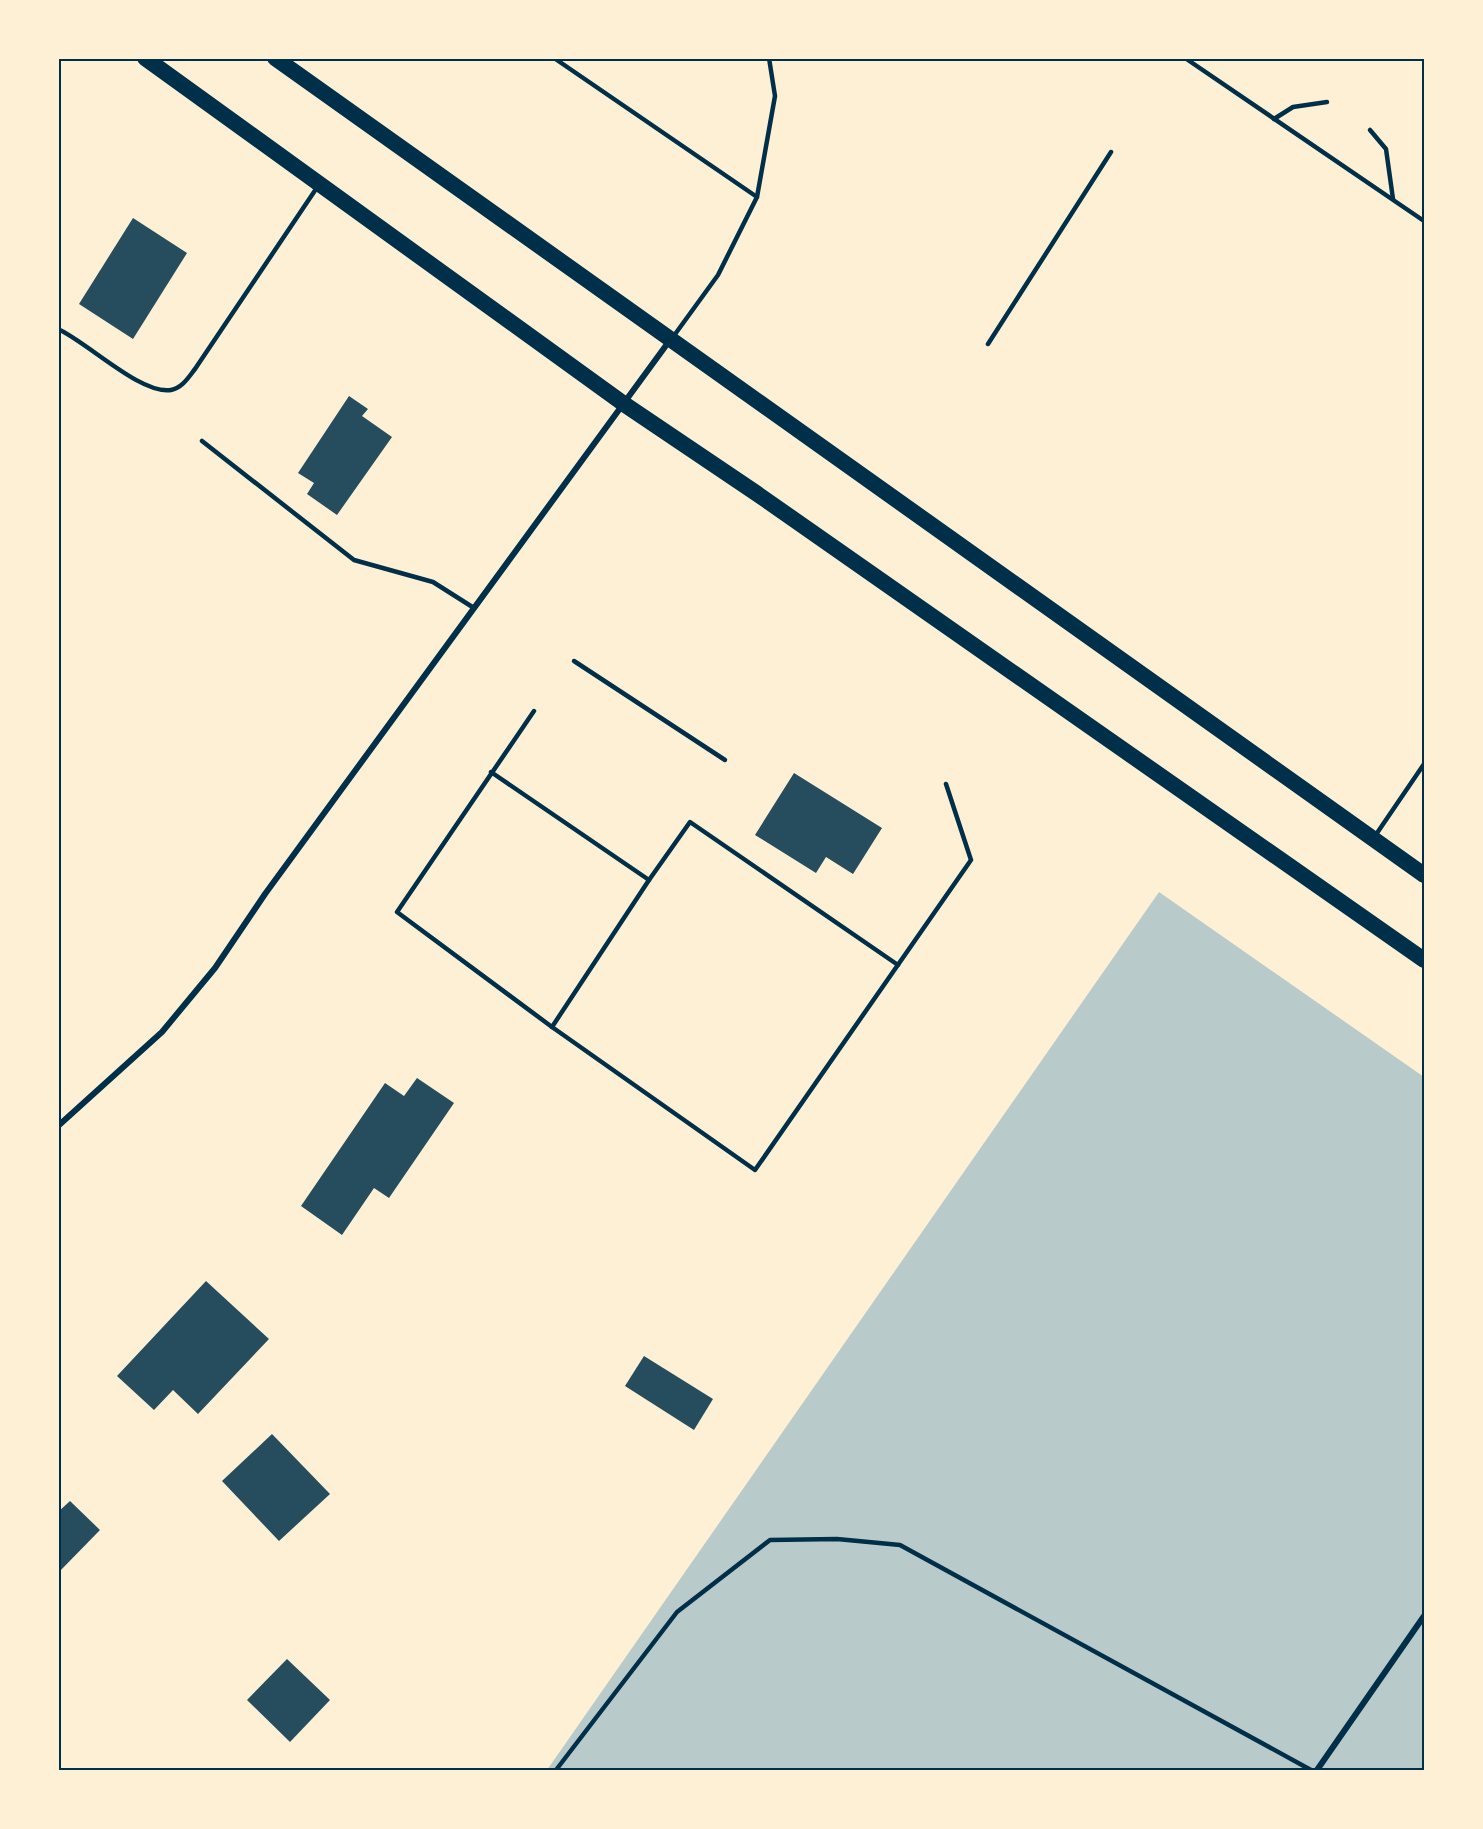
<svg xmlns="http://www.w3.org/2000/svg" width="1483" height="1829" viewBox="0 0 1483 1829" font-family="Lora,serif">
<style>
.green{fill:#b9caca}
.building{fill:#264d5e}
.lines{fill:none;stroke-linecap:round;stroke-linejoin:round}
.service{stroke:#003049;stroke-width:4.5}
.minor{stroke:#003049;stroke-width:6}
.trunk{stroke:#003049;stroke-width:16}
.neatline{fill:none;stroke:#003049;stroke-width:2}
</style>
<rect width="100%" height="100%" fill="#fdf0d5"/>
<path class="green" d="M1159 892 1424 1077V1770H547Z"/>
<g class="building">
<path d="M133 218 187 253 133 339 79 304Z"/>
<path d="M349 396 368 409 362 416 392 437 337 515 307 494 314 483 298 473Z"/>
<path d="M794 773 882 828 853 874 826 857 816 873 755 835Z"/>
<path d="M417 1078 454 1103 389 1198 374 1188 342 1235 301 1206 385 1083 404 1096Z"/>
<path d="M206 1281 269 1339 198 1414 173 1390 154 1410 117 1376Z"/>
<path d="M644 1356 713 1399 694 1430 625 1386Z"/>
<path d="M272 1434 330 1494 279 1541 222 1481Z"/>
<path d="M70 1501 100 1530 58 1573V1512Z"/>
<path d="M287 1659 330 1700 290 1742 247 1700Z"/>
</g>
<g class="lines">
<g class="service">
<path d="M554 58 757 197"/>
<path d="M1185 58 1424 221"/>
<path d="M1274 119 1293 107 1327 102"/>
<path d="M1370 130 1386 149 1393 199"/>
<path d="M58 329C87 342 141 395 171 390 182 388 188 378 195 369L318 186"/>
<path d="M673 337 718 275 757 197 775 96 769 58"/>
<path d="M988 344 1111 152"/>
<path d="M202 441 354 560 433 582 474 608"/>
<path d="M574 661 725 760"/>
<path d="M534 711 397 912 552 1027 755 1170 971 860 946 784"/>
<path d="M491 772 649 880 552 1027"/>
<path d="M1375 836 1424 764"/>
<path d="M649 880 690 822 898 965"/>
<path d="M556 1770 677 1612 770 1540 837 1539 900 1545 1311 1770"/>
</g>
<g class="minor">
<path d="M58 1126 162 1032 215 968 265 894 670 340"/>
<path d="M1317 1770 1424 1616"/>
</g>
<g class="trunk">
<path d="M145 58 624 404 756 493 1424 960"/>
<path d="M275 58 1424 875"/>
</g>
</g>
<rect width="1483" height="1829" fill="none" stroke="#fdf0d5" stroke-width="120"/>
<rect x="60" y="60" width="1363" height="1709" class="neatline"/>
</svg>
